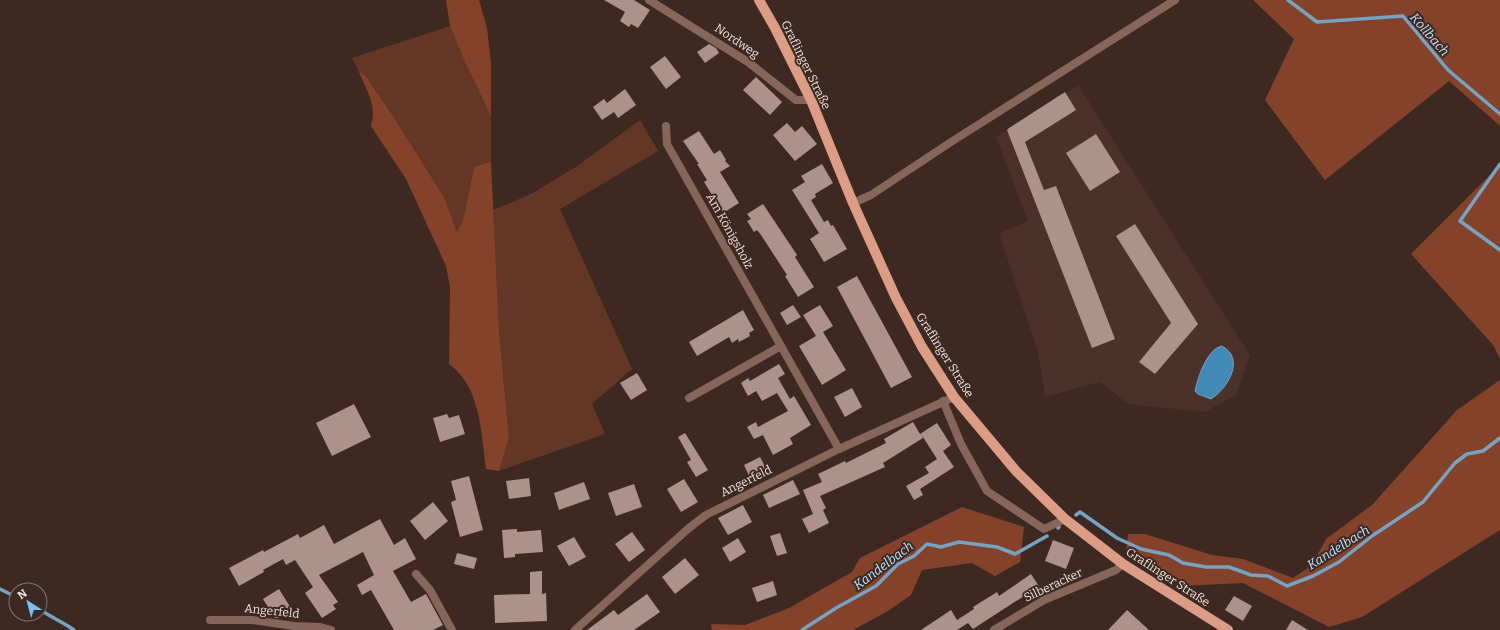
<svg xmlns="http://www.w3.org/2000/svg" width="1500" height="630" viewBox="0 0 1500 630" font-family="Bitter,serif">
<style>
.built{fill:#4b3127}
.green{fill:#643625}
.forest{fill:#85422a}
.water{fill:#4289b6;stroke:#76a3c1}
.lines{fill:none;stroke-linecap:round;stroke-linejoin:round}
.stream{stroke:#76a3c1;stroke-width:3.5}
.building{fill:#ac9289}
.street{stroke:#86665b;stroke-width:8}
.primary{stroke:#dc9c85;stroke-width:10}
.labels{text-anchor:middle;stroke-width:4;stroke-linejoin:round;paint-order:stroke}
.street-label{font-size:12px;fill:#eee0db;stroke:#3e2922}
.water-label{font-size:13px;font-style:italic;fill:#bfe3fd;stroke:#3e2922}
</style>
<rect width="100%" height="100%" fill="#3e2922"/>
<path class="built" d="M1078 85 1250 355 1236 395 1205 412 1128 404 1100 382 1045 397 1038 352 999 233 1028 221 996 137 1065 92 1066 94Z"/>
<g class="green">
<path d="M450 26 464 60 491 116V161L474 167 463 221 457 233 444 197 391 113 365 75 359 72 352 58Z"/>
<path d="M640 120 658 151 560 209 632 369 592 404 605 434 499 471 509 438 499 331 493 210 531 194 576 167Z"/>
</g>
<g class="forest">
<path d="M446 0H479L487 28 491 63V116L464 60 450 26Z"/>
<path d="M1253 0H1500V126L1449 81 1325 180 1265 100 1294 39Z"/>
<path d="M359 72 365 75 391 113 444 197 457 232 463 221 474 167 491 161 499 331 509 438 499 471 486 469C481 433 481 387 449 364L450 287 446 266 406 179 371 126C377 104 367 92 359 72Z"/>
<path d="M1500 165V359L1494 346 1411 254Z"/>
<path d="M1500 380V530L1362 617 1329 627 1243 583 1180 586 1135 554 1126 553 1128 534H1145L1212 555 1243 559 1293 578 1312 565 1326 539 1372 505 1457 410Z"/>
<path d="M962 507 1024 527 1020 562 995 576 972 563 922 570 911 595 888 611 853 630H712L711 624 745 625 789 608 852 572 860 558Z"/>
</g>
<path class="water" d="M1222 346C1246 359 1227 389 1211 399L1198 394 1195 391C1198 377 1207 349 1222 346Z"/>
<g class="lines">
<g class="stream">
<path d="M1288 0 1317 22 1403 16 1448 70 1500 114"/>
<path d="M1500 164 1460 221 1500 250"/>
<path d="M1076 515 1080 512 1117 538 1141 549 1169 555 1183 563 1206 567H1229L1251 575 1268 576 1287 586 1313 576 1339 562 1372 536 1423 502 1455 463 1467 454 1483 451 1500 438"/>
<path d="M1058 528 1059 527"/>
<path d="M0 589 16 597"/>
<path d="M40 610 68 626 74 630"/>
<path d="M802 630 836 608 876 586 898 564 914 556 927 544 941 547 959 542 997 547 1015 554 1047 536"/>
</g>
</g>
<g class="building">
<path d="M604 0H634L650 10 638 28 631 24 629 27 620 21 625 12Z"/>
<path d="M709 44 716 48 719 53 705 63 697 52Z"/>
<path d="M665 56 681 77 666 89 650 67Z"/>
<path d="M756 77 782 102 770 115 743 90Z"/>
<path d="M625 89 636 105 618 118 614 112 602 120 593 107 604 99 607 103Z"/>
<path d="M1065 92 1076 110 1025 142 1044 190 1056 186 1115 339 1092 348 1007 130 1009 128Z"/>
<path d="M787 123 795 132 802 126 817 144 795 161 773 135Z"/>
<path d="M699 131 714 154 720 150 726 160 725 161 730 166 720 172 739 203 723 213 704 182 707 180 697 164H699L683 141Z"/>
<path d="M1096 134 1120 172 1090 191 1066 153Z"/>
<path d="M822 164 833 183 815 194 816 197 811 200 824 222 828 220 831 226 833 225 847 249 824 262 810 239 819 233 792 190 805 182 801 176Z"/>
<path d="M763 204 797 255 795 257 814 287 798 297 785 276 787 275 761 235 757 230 754 232 747 221 751 219 747 214Z"/>
<path d="M1135 224 1198 324 1155 374 1139 362 1171 323 1116 236Z"/>
<path d="M857 276 912 377 891 388 837 287Z"/>
<path d="M793 305 801 317 787 325 780 313Z"/>
<path d="M820 305 833 326 823 332 846 370 822 385 799 346 816 336 803 315Z"/>
<path d="M743 310 754 330 749 333 750 336 739 342 738 339 732 343 729 337 697 356 689 342Z"/>
<path d="M779 364 785 374 778 378 790 399 794 396 811 425 790 438 793 444 773 455 763 435 754 439 747 427 756 422 758 427 788 411 777 393 762 401 756 391 748 396 741 383 748 378 750 381Z"/>
<path d="M637 373 647 390 631 400 620 383Z"/>
<path d="M852 388 862 407 845 417 834 397Z"/>
<path d="M354 404 371 437 332 456 316 423Z"/>
<path d="M447 414 449 418 459 415 465 434 440 442 433 418Z"/>
<path d="M913 422 920 434 937 423 951 445 943 451 954 467 920 489 923 495 914 500 906 486 929 473 925 467 937 459 921 434 923 438 883 463 885 467 820 496 826 508 823 510 829 523 809 533 802 519 813 514 803 490 822 482 818 474 845 461 846 463 886 443 884 439Z"/>
<path d="M685 433 708 470 696 477 687 462 691 460 678 437Z"/>
<path d="M760 457 768 472 751 480 744 465Z"/>
<path d="M469 476 483 530 460 537 451 502 456 500 451 481Z"/>
<path d="M529 478 531 496 509 499 506 481Z"/>
<path d="M684 479 698 502 681 512 667 489Z"/>
<path d="M793 480 800 494 769 508 763 495Z"/>
<path d="M584 482 590 499 559 510 554 493Z"/>
<path d="M634 484 642 507 616 516 608 493Z"/>
<path d="M433 502 448 521 425 540 410 521Z"/>
<path d="M743 505 752 522 728 535 718 518Z"/>
<path d="M380 519 394 545 405 538 416 559 393 571 411 602 426 594 443 625 433 630H394L371 590 362 595 357 585 374 575 363 552 319 575 338 602 333 605 336 609 322 618 305 593 313 587 295 560 286 565 283 559 263 570 264 572 239 586 229 568 263 550 264 552 298 534 300 538 324 525 334 544Z"/>
<path d="M517 529V532L541 530 543 552 515 554V557L504 558 502 530Z"/>
<path d="M632 532 645 550 629 562 615 544Z"/>
<path d="M780 533 787 553 777 556 770 536Z"/>
<path d="M574 537 586 557 569 566 557 546Z"/>
<path d="M738 538 746 552 730 562 722 548Z"/>
<path d="M1053 540 1074 548 1066 569 1045 561Z"/>
<path d="M457 553 477 558 474 569 454 564Z"/>
<path d="M685 558 699 575 675 594 662 577Z"/>
<path d="M542 571V594L546 593 547 621 495 623 494 595 530 594V572Z"/>
<path d="M1031 574 1040 588 1027 595V594L973 629 968 623 957 630H921L951 610 957 620 974 609 973 607 997 592 999 596Z"/>
<path d="M773 581 777 595 757 602 752 588Z"/>
<path d="M279 589 292 610 278 618H275L263 599Z"/>
<path d="M647 594 660 612 634 630H587L614 610 618 615Z"/>
<path d="M1234 596 1252 606 1243 621 1225 610Z"/>
<path d="M1127 610 1149 630H1108Z"/>
<path d="M1292 620 1308 630H1286Z"/>
</g>
<g class="lines">
<g class="street">
<path d="M649 0 748 62 796 100H811"/>
<path d="M666 126 667 144 839 449"/>
<path d="M853 203 871 195 951 142 1175 0"/>
<path d="M689 398 781 346"/>
<path d="M943 401 961 444 987 491 1044 529 1065 519"/>
<path d="M416 574 430 590 452 630"/>
<path d="M210 620H252L294 626 319 627 331 630"/>
<path d="M575 630 689 528 706 515 839 449 954 397"/>
<path d="M994 630 1044 600 1116 570 1123 564"/>
</g>
<path class="primary" d="M759 0 775 28 811 100 853 203 896 298 922 347 954 397 1016 471 1065 519 1123 564 1228 630"/>
</g>
<g class="labels">
<g class="street-label">
<text transform="translate(737 41) rotate(34)" y="4">Nordweg</text>
<text transform="translate(806 65) rotate(64)" y="4">Graflinger Straße</text>
<text transform="translate(730 231) rotate(61)" y="4">Am Königsholz</text>
<text transform="translate(945 355) rotate(58)" y="4">Graflinger Straße</text>
<text transform="translate(746 481) rotate(-26)" y="4">Angerfeld</text>
<text transform="translate(1168 577) rotate(33)" y="4">Graflinger Straße</text>
<text transform="translate(1053 585) rotate(-25)" y="4">Silberacker</text>
<text transform="translate(272 611) rotate(6)" y="4">Angerfeld</text>
</g>
<g class="water-label">
<text transform="translate(1430 34) rotate(49)" y="5">Kollbach</text>
<text transform="translate(1338 547) rotate(-32)" y="5">Kandelbach</text>
<text transform="translate(883 565) rotate(-37)" y="5">Kandelbach</text>
</g>
</g>
<g transform="translate(28 602) rotate(324)"><circle r="19" fill="#3e2922" stroke="#84726c"/>
<path d="M0-3L7 15L0 10L-7 15Z" fill="#73c1f5"/>
<text y="-6" font-size="11" font-weight="bold" text-anchor="middle" fill="#eee0db">N</text>
</g>
</svg>
